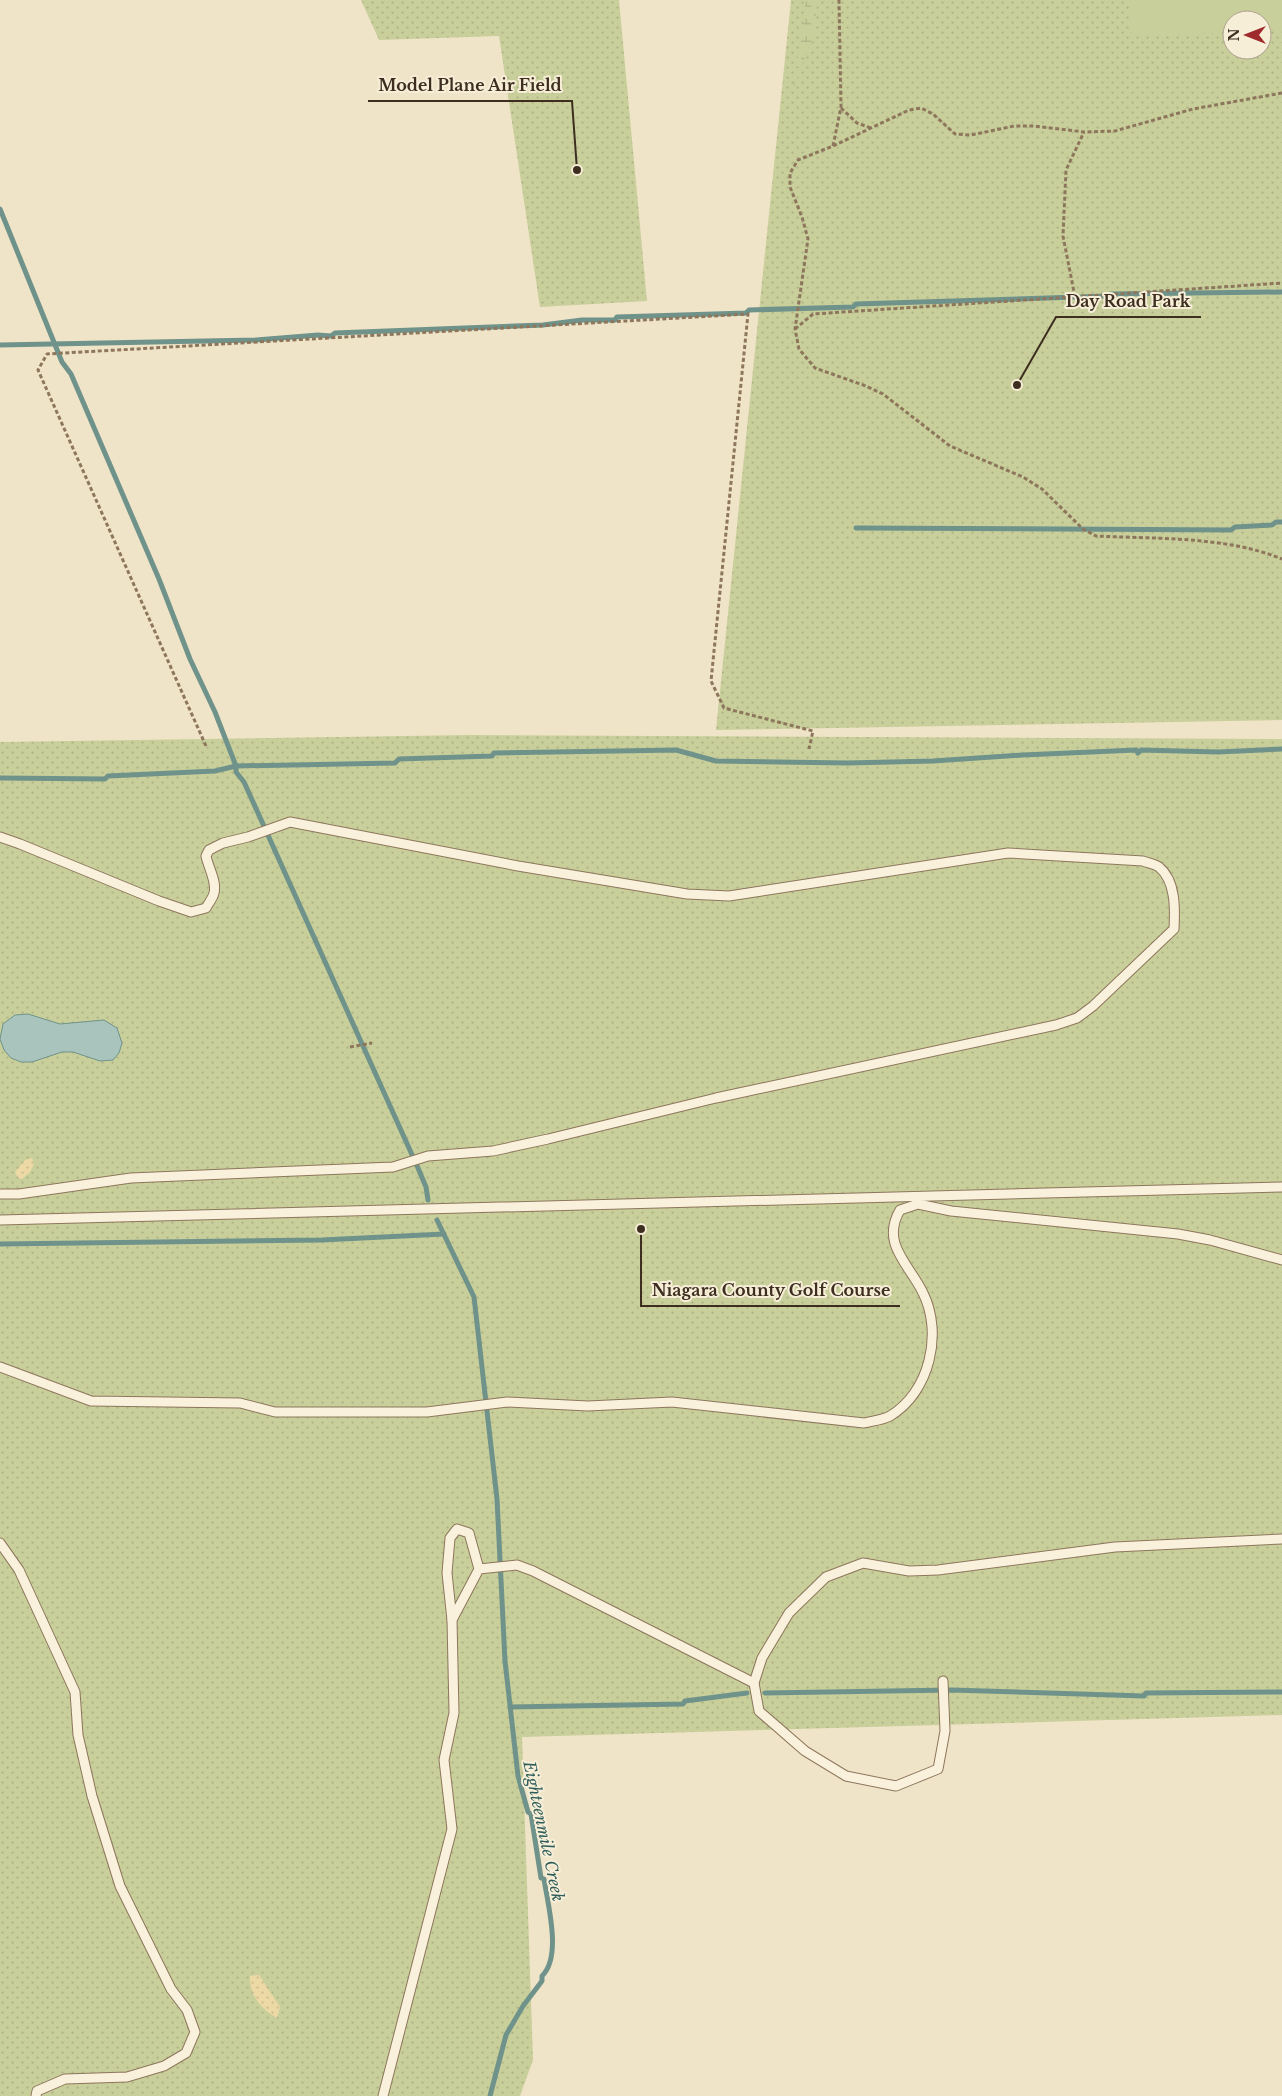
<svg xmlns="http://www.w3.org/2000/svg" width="1282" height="2096" viewBox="0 0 1282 2096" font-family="'Libre Baskerville',serif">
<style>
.green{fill:url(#green-dots);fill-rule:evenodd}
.wetland{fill:url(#wetland-marsh)}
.sand{fill:url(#sand-dots)}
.pitch{fill:#c9cf9b}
.water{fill:#a9c4bc;stroke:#6f938a}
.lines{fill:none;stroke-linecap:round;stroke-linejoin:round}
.stream{stroke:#6f938a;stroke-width:5}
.lane-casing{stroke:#8d765c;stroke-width:11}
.path{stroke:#8d765c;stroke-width:3;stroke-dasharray:4 2.5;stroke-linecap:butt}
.lane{stroke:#faf1dc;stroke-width:9}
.labels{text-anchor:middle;stroke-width:4;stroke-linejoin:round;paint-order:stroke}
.water-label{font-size:16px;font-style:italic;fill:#2f5d5a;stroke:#f7eed8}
.leader{fill:none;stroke:#3d2e20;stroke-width:2}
.callout-dot{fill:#3d2e20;stroke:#f7eed8;stroke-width:2}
.callout-label{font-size:16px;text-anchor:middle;font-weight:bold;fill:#3d2e20;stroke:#f7eed8;stroke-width:4;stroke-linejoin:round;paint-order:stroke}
</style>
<defs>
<pattern id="green-dots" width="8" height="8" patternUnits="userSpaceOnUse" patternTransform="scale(1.25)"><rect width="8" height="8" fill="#c9cf9b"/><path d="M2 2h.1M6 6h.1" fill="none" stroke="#aeb285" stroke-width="1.8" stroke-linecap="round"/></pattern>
<pattern id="wetland-marsh" width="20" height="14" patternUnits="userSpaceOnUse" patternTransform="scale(1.25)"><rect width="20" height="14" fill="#c9cf9b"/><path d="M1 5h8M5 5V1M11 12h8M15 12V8" fill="none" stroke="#aeb285"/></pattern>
<pattern id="sand-dots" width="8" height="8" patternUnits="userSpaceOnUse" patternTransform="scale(1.25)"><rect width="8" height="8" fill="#ecd9a5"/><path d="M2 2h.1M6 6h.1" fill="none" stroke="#cbbb8e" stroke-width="1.8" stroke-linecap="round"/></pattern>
</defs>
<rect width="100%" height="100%" fill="#f0e4c8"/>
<g class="green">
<path d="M361 0H619L647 301 540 307 499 36 379 40Z"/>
<path d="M791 0H1282V720L716 730ZM1232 20H1262V50H1232Z"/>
<path d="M471 735 1282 739V1715L522 1737 533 2060 520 2096H0V742Z"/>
</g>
<path class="wetland" d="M806 0H817L815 30 793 90Z"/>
<g class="sand">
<path d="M32 1158 34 1164 30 1172 22 1179 18 1178 15 1172 25 1160Z"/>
<path d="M259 1975 280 2007 277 2018C261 2009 249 1995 250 1976Z"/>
</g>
<path class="pitch" d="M1130 0H1282V30L1262 31V20H1232V32L1132 37Z"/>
<path class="water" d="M28 1014 60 1024 104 1020 117 1028 122 1043 119 1053 113 1060 100 1061 73 1052H62L32 1062H21L11 1058 4 1050 0 1039 3 1024 15 1015Z"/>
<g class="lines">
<g class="stream">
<path d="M0 209 62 362 71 374 159 579 190 659 215 712 236 766V772L244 782 418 1168 426 1187 428 1200"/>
<path d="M0 345 256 340 318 335 331 336 335 333 543 325 582 320H615L617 317 746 313 749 310 853 307 856 304 1109 296 1110 294 1282 292"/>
<path d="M856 528 1231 530 1235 527 1272 525 1276 522H1282"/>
<path d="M0 778 105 779 108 776 215 771 236 766 395 763 399 759 492 756 494 753 676 750 716 761 848 763 933 761 1023 755 1136 750 1138 753 1141 750 1218 752 1282 749"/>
<path d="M437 1220 474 1297 497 1499 505 1661 518 1776 528 1812 531 1814 541 1878 544 1879C548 1905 562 1957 542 1976V1981L523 2006 506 2035 490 2096"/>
<path d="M0 1244 322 1240 444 1234"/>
<path d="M765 1693 951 1690 1144 1696 1146 1693 1282 1692"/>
<path d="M510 1707 683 1704 685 1701 747 1693"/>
</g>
<g class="lane-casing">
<g id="lane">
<path d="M0 837 20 844 159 901 191 912 206 908C208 904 213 898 214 893 217 881 208 867 206 856L209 850 223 843 248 837 290 822 518 866 687 894 729 896 1008 853 1143 861C1148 863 1155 864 1159 867 1176 881 1175 909 1174 929L1093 1006 1077 1018 1056 1025 716 1098 548 1139 493 1151 428 1156 393 1167 131 1178 19 1194H0"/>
<path d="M0 1220 1282 1187"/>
<path d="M0 1367 91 1401 240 1403 275 1412H427L507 1402 588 1406 672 1402 864 1423C872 1421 883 1420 890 1416 930 1392 943 1333 923 1293 910 1265 880 1244 900 1210L918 1204 951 1211 1178 1234 1210 1240 1282 1260"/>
<path d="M0 1543 19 1570 75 1692 78 1735 92 1796 120 1886 171 1989 187 2010 195 2032 186 2053 164 2066 127 2077 65 2079 37 2091 36 2096"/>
<path d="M479 1569 469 1533 457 1529 450 1538 447 1573 452 1620 479 1569 517 1565 533 1571 754 1683"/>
<path d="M943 1681 945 1731 938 1769 896 1786 846 1776 805 1751 759 1711 754 1683 762 1658 789 1613 826 1577 863 1563 909 1571 938 1570 1115 1547 1282 1539"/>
<path d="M383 2096 452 1829 444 1760 454 1713 452 1620"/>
</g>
</g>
<g class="path">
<path d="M1282 93 1193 109 1115 131 1084 132 1034 126H1014L971 135 955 134 933 114 921 108 909 110 833 146 798 160 790 173V187L802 217 808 239 795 329 799 349 815 368 866 386 883 394 950 446 1023 477 1042 489 1083 529 1096 536C1156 539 1226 536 1282 559"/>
<path d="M841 108 857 123 871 128"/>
<path d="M833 146 841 107 839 0"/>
<path d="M1075 297 1063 236 1066 170 1084 132"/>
<path d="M795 329 813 314 1282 283"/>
<path d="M206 746 38 370 47 354 748 314 711 681 724 708 813 731 809 749"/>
<path d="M350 1047 372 1043"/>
</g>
<use href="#lane" class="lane"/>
</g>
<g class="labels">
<g class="water-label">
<text transform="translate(544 1831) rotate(78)" y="6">Eighteenmile Creek</text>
</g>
</g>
<path class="leader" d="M577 170L572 101H368M1017 385L1056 317H1201M641 1229L641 1306H900"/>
<g class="callout-dot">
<circle cx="577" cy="170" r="5"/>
<circle cx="1017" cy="385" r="5"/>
<circle cx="641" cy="1229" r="5"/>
</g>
<g class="callout-label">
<text x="470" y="91">Model Plane Air Field</text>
<text x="1128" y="307">Day Road Park</text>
<text x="771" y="1296">Niagara County Golf Course</text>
</g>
<g transform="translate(1247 35) rotate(270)"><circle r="24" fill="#f7eed8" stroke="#ada18e"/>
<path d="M0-4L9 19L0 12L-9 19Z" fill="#9e2a2b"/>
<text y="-8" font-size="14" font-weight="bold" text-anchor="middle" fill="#3d2e20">N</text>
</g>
</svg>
